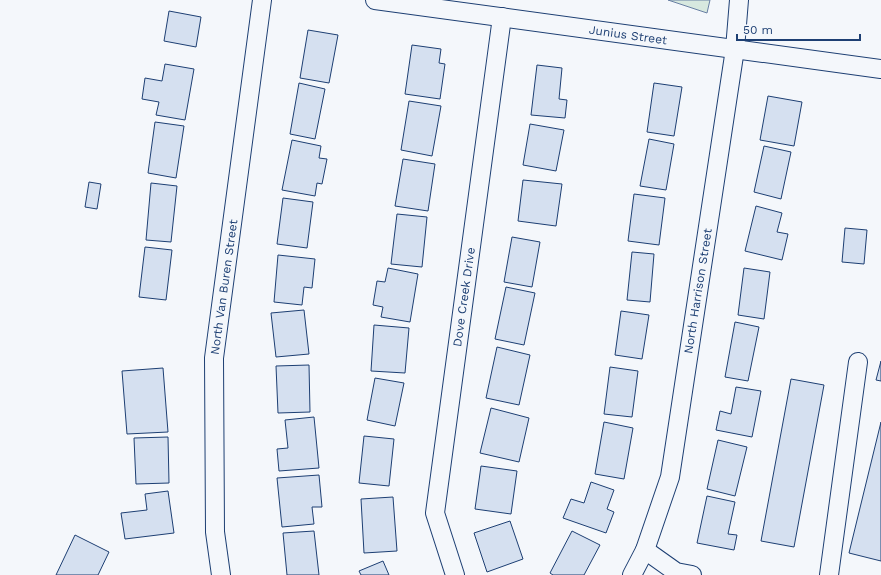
<svg xmlns="http://www.w3.org/2000/svg" width="881" height="575" viewBox="0 0 881 575" font-family="'Work Sans',sans-serif">
<style>
.green{fill:#d7e8df;stroke:#687fa3}
.building{fill:#d5e0f0;stroke:#1d3f73}
.lines{fill:none;stroke-linecap:round;stroke-linejoin:round}
.minor-casing{stroke:#1d3f73;stroke-width:20}
.minor{stroke:#f4f7fb;stroke-width:18}
.labels{text-anchor:middle;stroke-width:3;stroke-linejoin:round;paint-order:stroke}
.street-label{font-size:12px;fill:#1d3f73;stroke:#f4f7fb}
</style>
<rect width="100%" height="100%" fill="#f4f7fb"/>
<path class="green" d="M668 0H710L707 13Z"/>
<g class="building">
<path d="M169 11 201 17 196 47 164 41Z"/>
<path d="M308 30 338 35 329 83 300 78Z"/>
<path d="M412 45 441 49 439 63 445 64 440 99 405 94Z"/>
<path d="M165 64 194 69 185 120 156 115 159 102 142 99 145 78 162 81Z"/>
<path d="M537 65 562 68 559 99 567 100 565 118 531 115Z"/>
<path d="M299 83 325 89 315 139 290 134Z"/>
<path d="M654 83 682 87 674 136 647 132Z"/>
<path d="M768 96 802 102 794 146 760 140Z"/>
<path d="M409 101 441 106 432 156 401 150Z"/>
<path d="M155 122 184 126 176 178 148 173Z"/>
<path d="M530 124 564 130 556 171 523 165Z"/>
<path d="M649 139 674 144 666 190 640 186Z"/>
<path d="M292 140 321 146 319 158 327 159 322 184 317 183 315 196 282 190Z"/>
<path d="M764 146 791 152 781 199 754 192Z"/>
<path d="M403 159 435 164 428 211 395 206Z"/>
<path d="M523 180 562 184 556 226 518 221Z"/>
<path d="M89 182 101 184 97 209 85 207Z"/>
<path d="M151 183 177 186 171 242 146 240Z"/>
<path d="M634 194 665 198 659 245 628 241Z"/>
<path d="M283 198 313 202 307 248 277 244Z"/>
<path d="M756 206 782 213 777 232 788 234 782 260 745 251Z"/>
<path d="M397 214 427 217 422 267 391 264Z"/>
<path d="M845 228 867 230 864 264 842 262Z"/>
<path d="M512 237 540 242 532 287 504 282Z"/>
<path d="M145 247 172 250 166 300 139 297Z"/>
<path d="M632 252 654 254 650 302 627 300Z"/>
<path d="M278 255 315 259 312 288 304 287 302 305 274 302Z"/>
<path d="M388 268 418 274 410 322 381 317 383 307 373 305 377 281 385 282Z"/>
<path d="M744 268 770 272 764 319 738 315Z"/>
<path d="M506 287 535 293 524 345 495 339Z"/>
<path d="M304 310 309 354 276 357 271 313Z"/>
<path d="M621 311 649 315 642 359 615 355Z"/>
<path d="M735 322 759 327 748 381 725 377Z"/>
<path d="M374 325 409 328 405 373 371 371Z"/>
<path d="M497 347 530 355 519 405 486 398Z"/>
<path d="M881 361V381L876 380Z"/>
<path d="M309 365 310 412 278 413 276 366Z"/>
<path d="M610 367 638 371 632 417 604 414Z"/>
<path d="M163 368 168 432 127 434 122 371Z"/>
<path d="M375 378 404 383 395 426 367 420Z"/>
<path d="M791 379 824 385 794 547 761 541Z"/>
<path d="M736 387 761 391 752 437 716 430 720 411 731 414Z"/>
<path d="M491 408 529 418 519 462 480 453Z"/>
<path d="M314 417 319 468 279 471 277 449 288 448 285 420Z"/>
<path d="M604 422 633 428 624 479 595 474Z"/>
<path d="M881 422V561L849 553Z"/>
<path d="M364 436 394 439 389 486 359 483Z"/>
<path d="M168 437 169 483 136 484 134 438Z"/>
<path d="M718 440 747 447 735 496 707 489Z"/>
<path d="M481 466 517 471 511 514 475 509Z"/>
<path d="M319 475 322 507H312L314 524 282 527 277 478Z"/>
<path d="M591 482 614 490 607 509 614 512 606 533 563 518 571 499 584 503Z"/>
<path d="M168 491 174 533 125 539 121 513 147 510 145 494Z"/>
<path d="M707 496 735 502 728 534 737 535 734 550 697 543Z"/>
<path d="M393 497 397 551 364 553 361 499Z"/>
<path d="M510 521 523 559 487 572 474 533Z"/>
<path d="M314 531 319 575H287L283 533Z"/>
<path d="M572 531 600 545 584 575H553L550 573Z"/>
<path d="M75 535 109 552 98 575H56Z"/>
<path d="M383 561 389 575H361L359 571Z"/>
</g>
<g class="lines">
<g class="minor-casing">
<g id="minor">
<path d="M375 0 881 69"/>
<path d="M645 550 676 572 692 575"/>
<path d="M221 575 215 532 214 358 262 0"/>
<path d="M455 575 435 513 502 17"/>
<path d="M632 575 645 550 670 477 735 49 739 0"/>
<path d="M829 575 858 362"/>
</g>
</g>
<use href="#minor" class="minor"/>
</g>
<g class="labels">
<g class="street-label">
<text transform="translate(628 35) rotate(8)" y="4">Junius Street</text>
<text transform="translate(224 287) rotate(-82)" y="4">North Van Buren Street</text>
<text transform="translate(698 291) rotate(-81)" y="4">North Harrison Street</text>
<text transform="translate(464 297) rotate(-82)" y="4">Dove Creek Drive</text>
</g>
</g>
<path d="M737 34v6h123v-6" fill="none" stroke="#1d3f73" stroke-width="2"/>
<text x="743" y="34" font-size="12" fill="#1d3f73" stroke="#f4f7fb" stroke-width="3" paint-order="stroke">50 m</text>
</svg>
